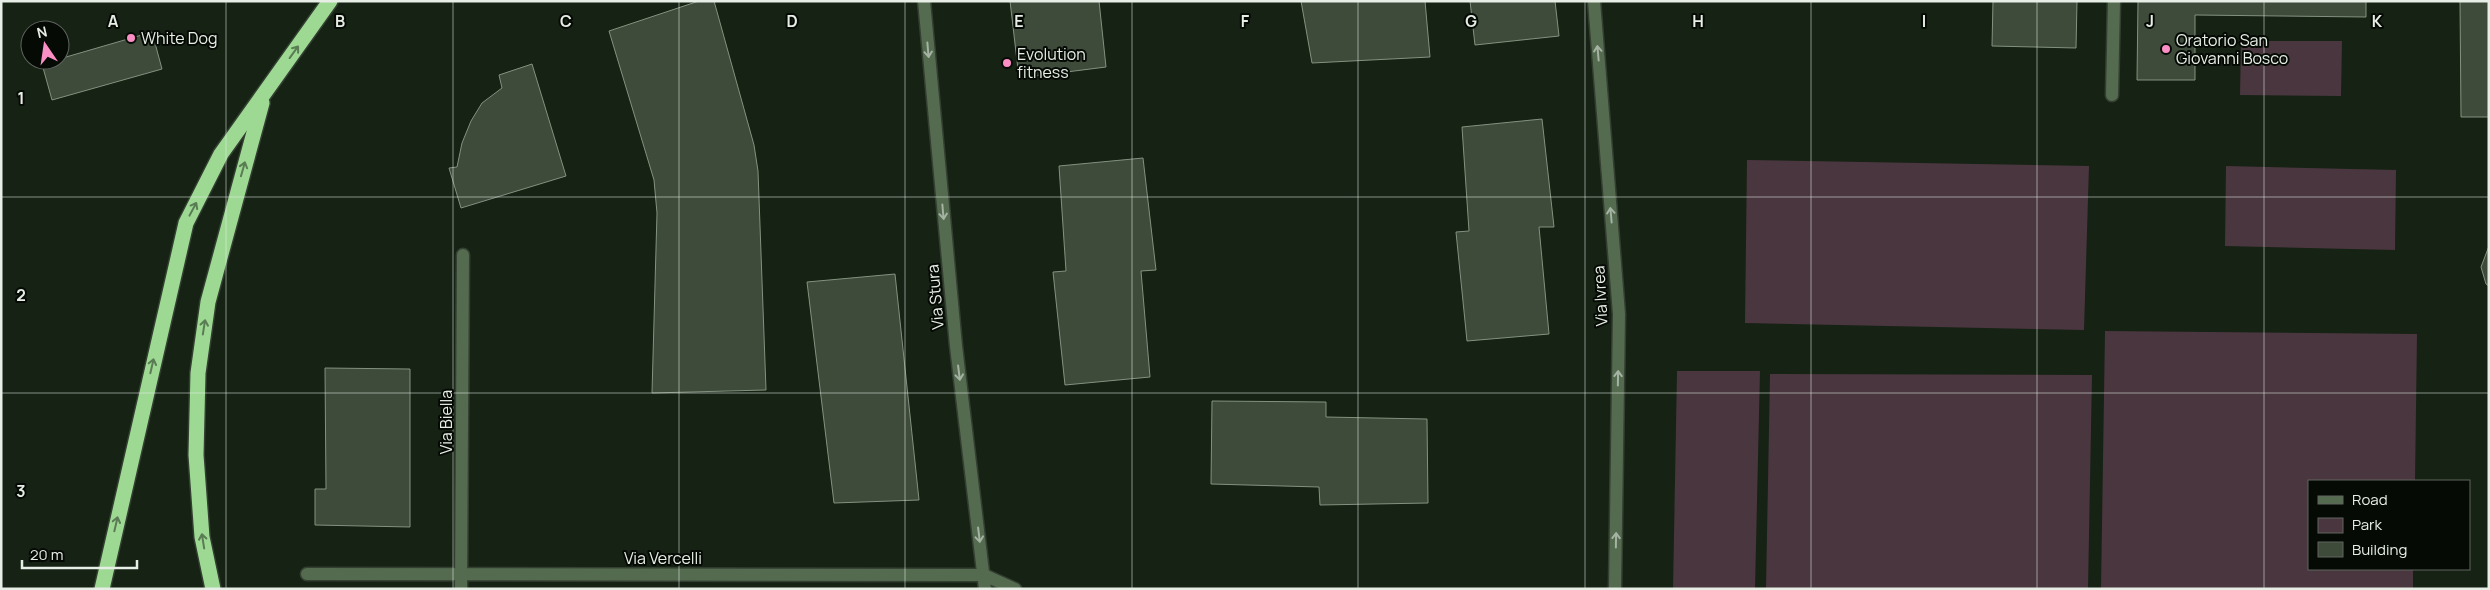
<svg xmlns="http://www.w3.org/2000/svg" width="2490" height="590" viewBox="0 0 2490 590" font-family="Manrope,sans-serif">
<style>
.green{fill:#4a363f}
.building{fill:#3e4b3b;stroke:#839280}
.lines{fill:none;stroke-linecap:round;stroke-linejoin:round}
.street-casing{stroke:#333f31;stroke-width:15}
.highway-casing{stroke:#333f31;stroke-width:18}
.street{stroke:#546b50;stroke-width:12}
.highway{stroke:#9ed994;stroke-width:15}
.oneway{stroke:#a4b3a2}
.oneway2{stroke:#5a7c54}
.grid{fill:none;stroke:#e6eee5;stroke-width:1;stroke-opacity:0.55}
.poi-dot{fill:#fb8fc5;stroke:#060a05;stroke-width:2}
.labels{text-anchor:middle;stroke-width:4;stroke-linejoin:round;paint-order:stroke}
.poi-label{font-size:16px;fill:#e6eee5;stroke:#060a05;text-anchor:start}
.street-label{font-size:16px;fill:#e6eee5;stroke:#060a05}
.grid-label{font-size:16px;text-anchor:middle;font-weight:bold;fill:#e6eee5;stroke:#060a05;stroke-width:4;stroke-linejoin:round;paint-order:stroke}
</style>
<rect width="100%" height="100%" fill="#162214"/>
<g class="green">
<path d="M2241 41H2342L2341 96 2240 95Z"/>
<path d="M1747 160 2089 166 2084 330 1745 323Z"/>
<path d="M2226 166 2396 170 2395 250 2225 246Z"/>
<path d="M2105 331 2417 334 2415 481H2309V569H2413V589H2101Z"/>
<path d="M1677 371H1760L1755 589H1673Z"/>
<path d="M1770 374 2092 375 2088 589H1766Z"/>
</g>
<g class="building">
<path d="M699 1H714L754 145 758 171 766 390 652 393 657 213 654 180 609 31Z"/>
<path d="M1010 1H1099L1106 67 1019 78Z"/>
<path d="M1301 1H1425L1430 57 1312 63Z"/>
<path d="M1470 1H1555L1559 36 1475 45Z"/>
<path d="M1993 1H2077L2076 48 1992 46Z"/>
<path d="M2138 1H2366V17L2195 15V80H2137Z"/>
<path d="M2460 1H2489V117H2461Z"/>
<path d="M152 32 162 69 52 100 42 64Z"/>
<path d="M532 64 566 176 461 208 449 168 457 167 462 143 471 121 482 103 502 88 499 75Z"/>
<path d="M1542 119 1554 227H1539L1549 334 1467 341 1456 232 1469 231 1462 127Z"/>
<path d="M1143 158 1156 270 1141 271 1150 377 1065 385 1053 272 1066 271 1059 166Z"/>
<path d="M2489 246V286L2486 284 2481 267Z"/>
<path d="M895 274 919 500 834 503 807 282Z"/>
<path d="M325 368 410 369V527L315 525V489H326Z"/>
<path d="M1212 401 1326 402V417L1427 419 1428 503 1320 505 1319 487 1211 484Z"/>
</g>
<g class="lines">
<g class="street-casing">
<g id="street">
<path d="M924 1 956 346 985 589"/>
<path d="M1594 1 1619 314 1615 589"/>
<path d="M2112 95 2114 1"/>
<path d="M307 574 984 575 1015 589"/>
<path d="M461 589 463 255"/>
</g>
</g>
<g class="highway-casing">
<g id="highway">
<path d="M102 589 186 223 221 154 330 1"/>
<path d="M213 589 202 537 196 455 198 373 208 302 262 103"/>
</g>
</g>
<use href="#street" class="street"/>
<use href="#highway" class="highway"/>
</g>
<defs><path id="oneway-shaft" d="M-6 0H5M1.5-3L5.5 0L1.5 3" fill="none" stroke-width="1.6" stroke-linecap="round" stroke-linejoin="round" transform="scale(1.25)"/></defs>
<g class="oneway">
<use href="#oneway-shaft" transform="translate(928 50) rotate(85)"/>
<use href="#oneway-shaft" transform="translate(1598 53) rotate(-95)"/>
<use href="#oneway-shaft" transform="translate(943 212) rotate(85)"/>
<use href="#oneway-shaft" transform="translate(1611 215) rotate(-95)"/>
<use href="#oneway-shaft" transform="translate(959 373) rotate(83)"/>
<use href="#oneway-shaft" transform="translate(1618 378) rotate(-89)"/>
<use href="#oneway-shaft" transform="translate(979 535) rotate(83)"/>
<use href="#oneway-shaft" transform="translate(1616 540) rotate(-89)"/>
</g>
<g class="oneway2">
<use href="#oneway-shaft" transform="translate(294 52) rotate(-54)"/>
<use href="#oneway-shaft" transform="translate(243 169) rotate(-74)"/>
<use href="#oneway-shaft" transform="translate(193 209) rotate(-62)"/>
<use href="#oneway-shaft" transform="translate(204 327) rotate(-81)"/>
<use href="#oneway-shaft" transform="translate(152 366) rotate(-77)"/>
<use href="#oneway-shaft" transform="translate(116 524) rotate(-77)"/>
<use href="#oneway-shaft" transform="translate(203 541) rotate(-99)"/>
</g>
<path class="grid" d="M226 1V589M453 1V589M679 1V589M905 1V589M1132 1V589M1358 1V589M1585 1V589M1811 1V589M2037 1V589M2264 1V589M1 197H2489M1 393H2489"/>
<g class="poi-dot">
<circle cx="131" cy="38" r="5"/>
<circle cx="2166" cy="49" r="5"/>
<circle cx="1007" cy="63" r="5"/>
</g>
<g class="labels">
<g class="poi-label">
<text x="141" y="44">White Dog</text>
<text x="2176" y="46">Oratorio San<tspan x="2176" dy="18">Giovanni Bosco</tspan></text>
<text x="1017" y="60">Evolution<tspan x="1017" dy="18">fitness</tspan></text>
</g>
<g class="street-label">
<text transform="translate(1600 296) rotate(-93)" y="6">Via Ivrea</text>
<text transform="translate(935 297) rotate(-95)" y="6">Via Stura</text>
<text transform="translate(446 422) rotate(-90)" y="6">Via Biella</text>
<text x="663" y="564">Via Vercelli</text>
</g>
</g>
<g class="grid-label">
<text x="113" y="27">A</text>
<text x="340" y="27">B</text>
<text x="566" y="27">C</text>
<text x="792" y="27">D</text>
<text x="1019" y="27">E</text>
<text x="1245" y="27">F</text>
<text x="1471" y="27">G</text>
<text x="1698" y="27">H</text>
<text x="1924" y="27">I</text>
<text x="2150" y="27">J</text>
<text x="2377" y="27">K</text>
<text x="21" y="104">1</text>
<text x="21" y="301">2</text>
<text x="21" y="497">3</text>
</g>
<rect width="2490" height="590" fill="none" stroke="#e6eee5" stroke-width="5"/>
<rect x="2308" y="480" width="162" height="90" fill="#060a05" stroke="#60655f"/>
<rect x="2318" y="496" width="25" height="8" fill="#546b50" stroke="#60655f"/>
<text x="2352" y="505" font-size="15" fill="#e6eee5">Road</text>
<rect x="2318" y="518" width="25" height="15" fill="#4a363f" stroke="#60655f"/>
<text x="2352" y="530" font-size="15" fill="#e6eee5">Park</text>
<rect x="2318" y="542" width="25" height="15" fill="#3e4b3b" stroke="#60655f"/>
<text x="2352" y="555" font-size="15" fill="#e6eee5">Building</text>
<g transform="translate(45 45) rotate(347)"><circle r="24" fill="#060a05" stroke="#60655f"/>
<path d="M0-4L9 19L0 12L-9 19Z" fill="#fb8fc5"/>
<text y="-8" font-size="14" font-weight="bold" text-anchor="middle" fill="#e6eee5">N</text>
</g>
<path d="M22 560v8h115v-8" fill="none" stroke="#e6eee5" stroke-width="2.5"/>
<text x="30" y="560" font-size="15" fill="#e6eee5" stroke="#060a05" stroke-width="4" paint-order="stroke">20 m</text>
</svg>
